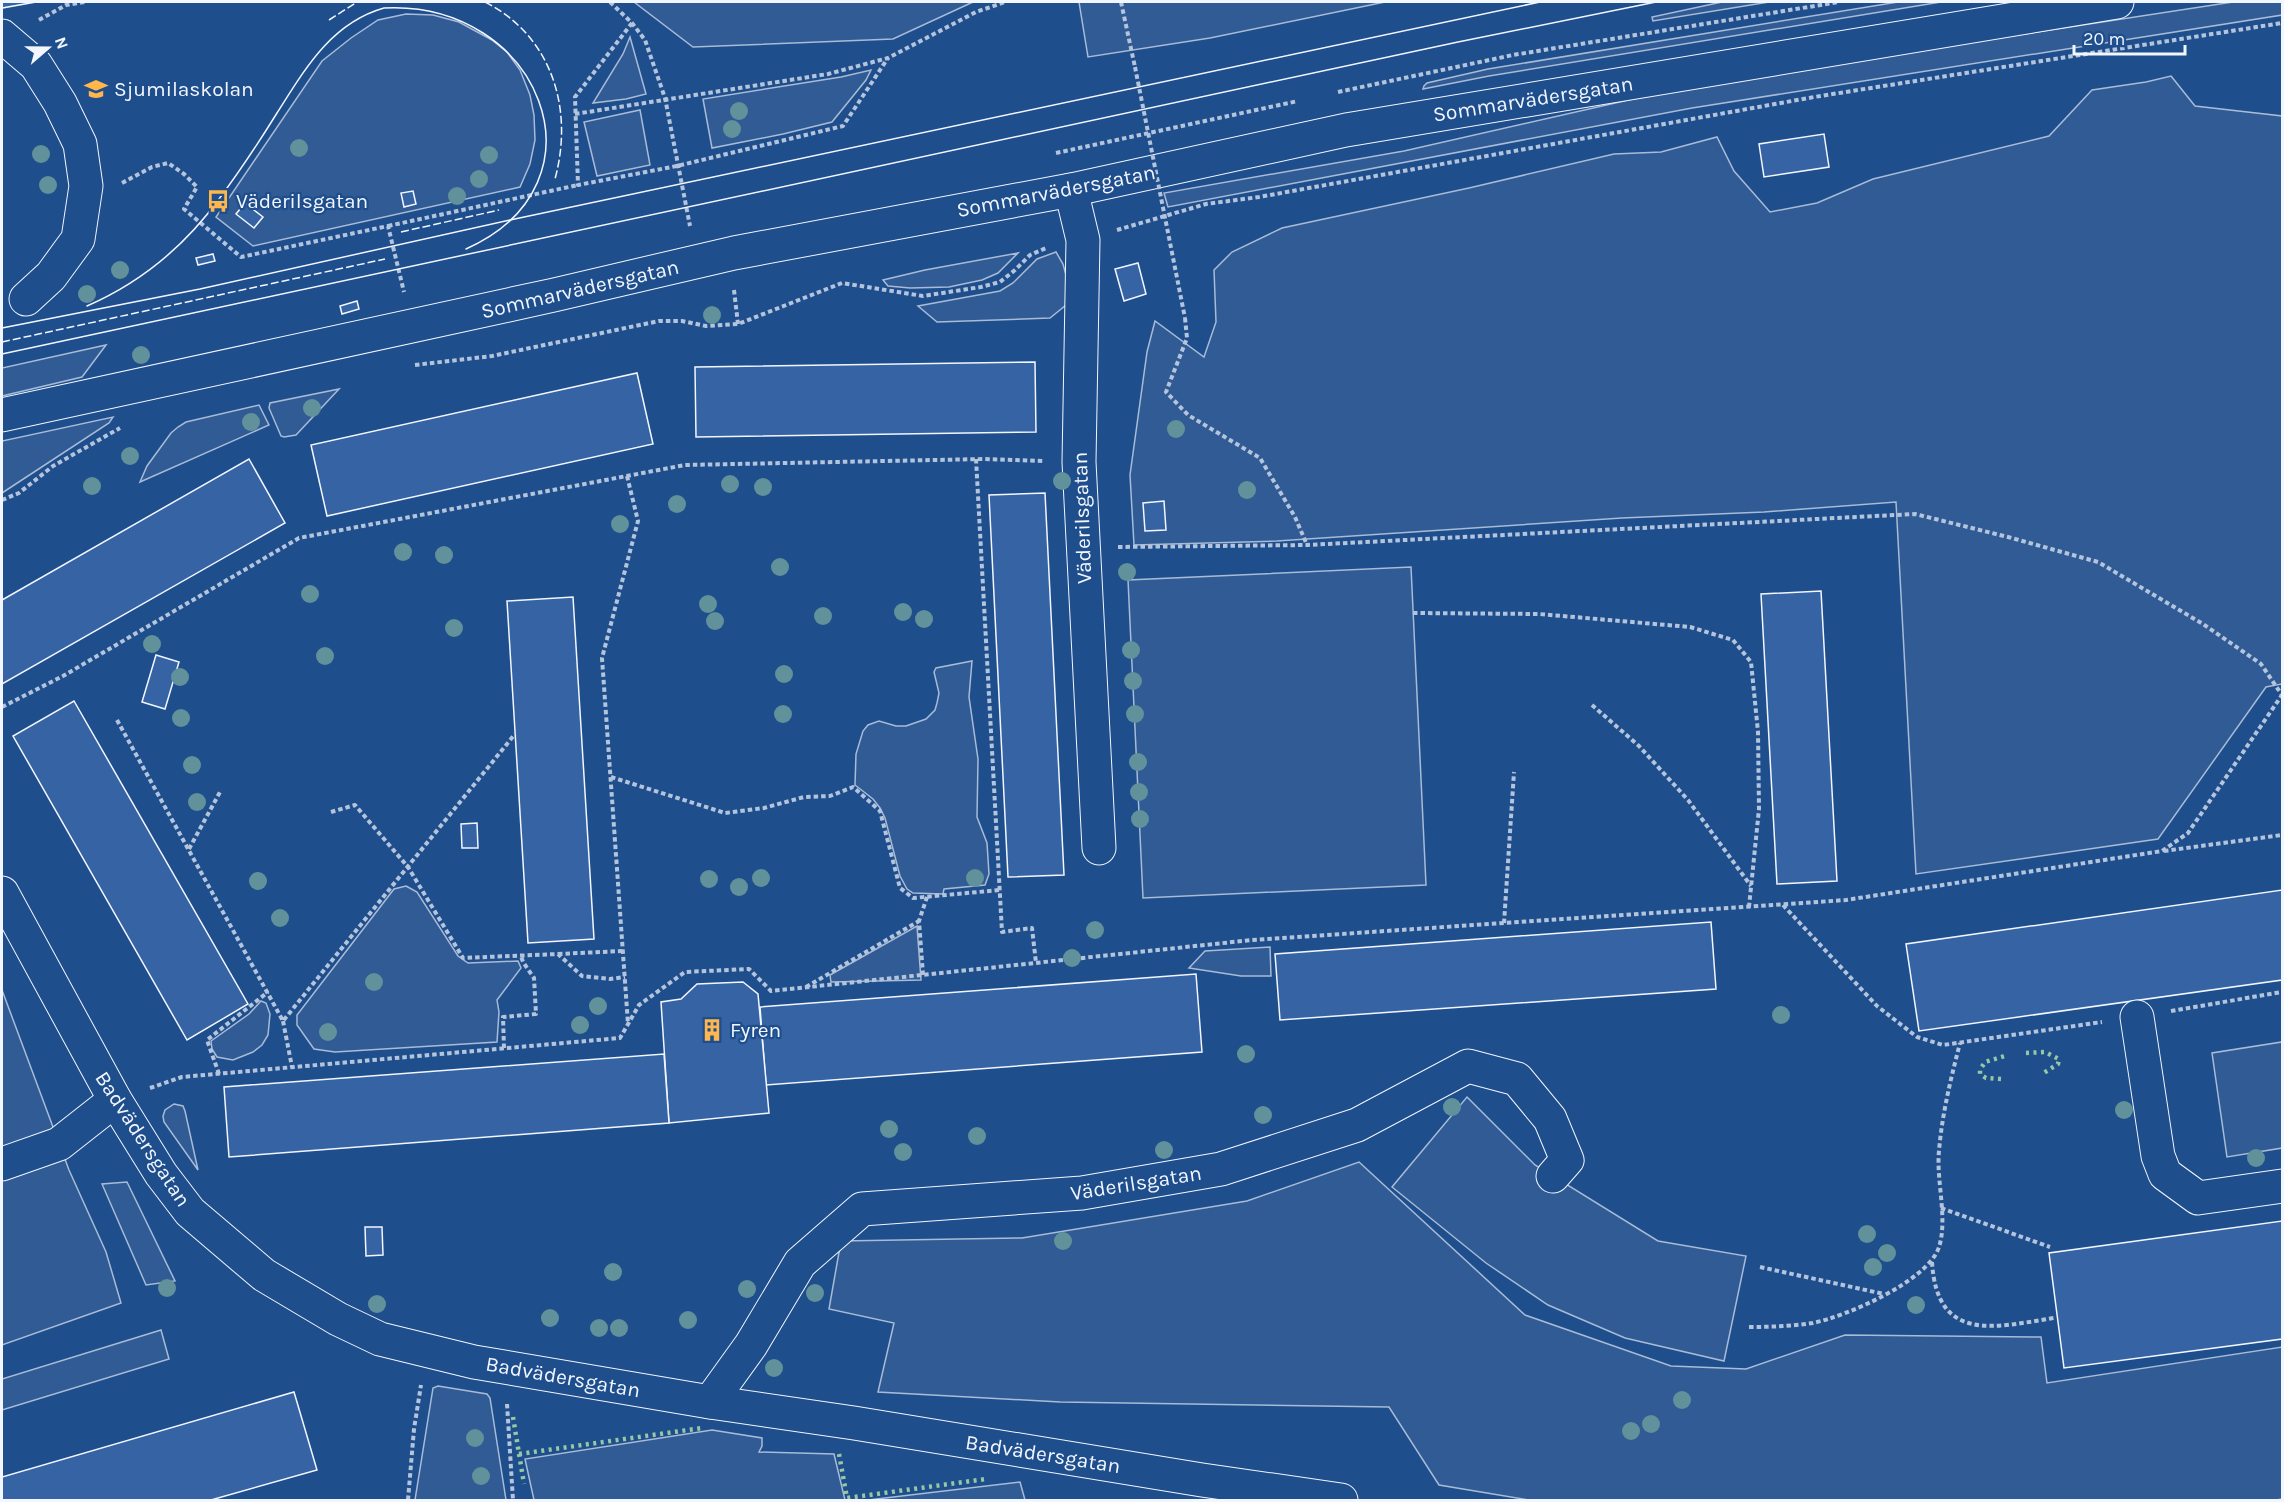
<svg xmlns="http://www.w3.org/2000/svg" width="2284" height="1502" viewBox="0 0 2284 1502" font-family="Karla,sans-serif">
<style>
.built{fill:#305b95;stroke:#a8bbd7;stroke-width:1.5}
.building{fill:#3563a3;stroke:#f2f6ff;stroke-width:1.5}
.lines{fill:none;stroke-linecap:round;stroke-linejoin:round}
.minor-casing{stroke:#f2f6ff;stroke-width:35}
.path{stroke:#b3c4dc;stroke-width:4;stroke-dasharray:4.5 3;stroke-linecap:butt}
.minor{stroke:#1f4e8c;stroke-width:33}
.tram{stroke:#f2f6ff;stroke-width:1.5}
.path-bridge{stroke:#b3c4dc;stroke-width:4;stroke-dasharray:4.5 3;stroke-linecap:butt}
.hedge{stroke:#97c8a6;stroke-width:4.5;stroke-dasharray:3 4.5;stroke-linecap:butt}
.fence{stroke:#f2f6ff;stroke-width:1.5;stroke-dasharray:8 3;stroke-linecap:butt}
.tree{fill:#61919a}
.labels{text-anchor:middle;stroke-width:4.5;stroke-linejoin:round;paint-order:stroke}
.poi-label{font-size:21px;fill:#f2f6ff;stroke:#1f4e8c;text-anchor:start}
.street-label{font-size:21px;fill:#f2f6ff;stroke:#1f4e8c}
</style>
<rect width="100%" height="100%" fill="#1f4e8c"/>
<g class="built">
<path d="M634 2H973L893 39 693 47Z"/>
<path d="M1079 2H1385L1210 38 1088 57Z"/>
<path d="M1722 2H1769L1653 21 1652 17Z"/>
<path d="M1898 2H1941L1489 76 1423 89 1424 86 1427 83 1488 69Z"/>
<path d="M2233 2H2282V15L1692 108 1168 207 1164 193 1404 151 1655 94 1835 63Z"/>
<path d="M406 14 433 15 459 22 492 40 507 52 520 70 530 95 534 115 535 140 530 164 520 187 253 246 216 217 322 61 351 38 378 20Z"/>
<path d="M630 37 646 94 626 99 593 103 623 54Z"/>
<path d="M871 70 866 80 832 122 783 134 712 148 703 99 841 77Z"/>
<path d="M2171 76 2195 106 2282 116V684L2266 687 2158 839 1916 874 1896 502 1764 512 1622 518 1277 541 1134 545 1130 475 1147 352 1155 321 1204 357 1216 322 1214 270 1232 252 1282 228 1469 188 1614 154 1661 152 1717 137 1734 171 1770 212 1817 203 1873 179 2049 136 2092 90 2146 82Z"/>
<path d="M640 110 650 165 597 176 584 122Z"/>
<path d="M1056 252 1063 264 1069 286 1071 301 1050 318 937 322 918 306 1000 291 1013 283 1037 259Z"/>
<path d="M1018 253 998 273 982 280 949 287 910 288 888 286 883 280 925 270Z"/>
<path d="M106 345 82 377 2 396V368Z"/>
<path d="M339 389 296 435 284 437 281 436 269 408 270 403Z"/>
<path d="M259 405 269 425 140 482 147 466 171 433 178 427 186 422Z"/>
<path d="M113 417 109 423 2 493V441Z"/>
<path d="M1411 567 1426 885 1143 898 1128 580Z"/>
<path d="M972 661 969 697 978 759 977 817 987 843 989 874 985 885 944 889 943 894 913 893 907 889 900 876 885 818 880 808 873 799 855 785 856 754 863 731 868 725 879 721 896 726H906L926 719 935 710 937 703 939 693 934 672 936 668Z"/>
<path d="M406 886 417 892 458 956 468 963 518 961 521 968 497 1000 499 1012 497 1042 335 1052 314 1049 297 1025V1015L394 889Z"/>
<path d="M917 926 921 980 831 982 830 975Z"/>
<path d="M1270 947 1271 976H1241L1189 968 1205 951Z"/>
<path d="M2 990 69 1170 106 1252 121 1303 2 1345Z"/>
<path d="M261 1001 266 1003 270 1014 268 1035 262 1045 253 1052 233 1060 217 1057 212 1049 211 1041 249 1014Z"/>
<path d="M2282 1042V1148L2227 1157 2212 1053Z"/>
<path d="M1467 1097 1535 1165 1658 1241 1746 1256 1724 1361 1625 1338 1548 1305 1486 1263 1392 1187Z"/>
<path d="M174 1104 183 1106 185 1111 198 1170 164 1122 163 1116 165 1110Z"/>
<path d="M1359 1162 1525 1315 1671 1366 1746 1369 1845 1335 2041 1337 2047 1383 2282 1347V1499L2276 1500H1529L1439 1485 1389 1407 1060 1402 878 1392 894 1323 829 1309 841 1241 1022 1238 1247 1201Z"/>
<path d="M127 1182 175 1281 146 1285 102 1184Z"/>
<path d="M161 1330 169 1359 2 1410V1379Z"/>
<path d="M438 1386 487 1394 490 1398 506 1500H415L433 1388Z"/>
<path d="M712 1430 762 1438V1446L759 1452 834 1454 845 1500H534L525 1459Z"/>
<path d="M1020 1482 1025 1500H868Z"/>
</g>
<g class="building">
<path d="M2 2H36L2 8Z"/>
<path d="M1824 134 1829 167 1764 177 1759 144Z"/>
<path d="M413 191 416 204 404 207 401 193Z"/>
<path d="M245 203 263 217 254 228 236 214Z"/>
<path d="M213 254 215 261 198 265 196 258Z"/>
<path d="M1138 263 1146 294 1124 301 1115 269Z"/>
<path d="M357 301 359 309 342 314 340 306Z"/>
<path d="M1035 362 1036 432 696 437 695 367Z"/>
<path d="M637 373 653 444 327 516 311 445Z"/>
<path d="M249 459 285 523 2 684V600Z"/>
<path d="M1045 493 1064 875 1008 877 989 495Z"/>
<path d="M1164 501 1166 530 1145 531 1143 503Z"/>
<path d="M1821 591 1837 881 1777 884 1761 594Z"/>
<path d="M573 597 594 939 528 943 507 601Z"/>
<path d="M156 655 179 662 165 709 142 702Z"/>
<path d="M74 701 248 1004 187 1040 13 736Z"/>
<path d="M477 823 478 848H462L461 824Z"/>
<path d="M2282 890V980L1919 1031 1906 944Z"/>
<path d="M1711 922 1716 989 1280 1020 1275 954Z"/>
<path d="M1196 974 1202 1052 766 1085 760 1007Z"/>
<path d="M743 982 758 994 769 1113 669 1123 661 1002 681 999 697 984Z"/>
<path d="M664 1054 669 1123 229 1157 224 1087Z"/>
<path d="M2282 1221V1339L2064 1368 2049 1253Z"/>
<path d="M365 1227H382L383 1255 366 1256Z"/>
<path d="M294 1392 317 1470 211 1500H2V1477Z"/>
</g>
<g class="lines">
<g class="minor-casing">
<g id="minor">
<path d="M2 36 36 65 60 103 80 144 86 186 78 239 51 276 26 299"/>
<path d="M1071 190 1083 240 1079 462 1099 848"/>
<path d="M2 415 554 295 734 253 1071 190 1346 130 2117 2"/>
<path d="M2 893 115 1100 161 1174 190 1212 264 1275 338 1319 380 1339 474 1362 710 1402 854 1423 1202 1480 1341 1500"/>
<path d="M2137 1017 2158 1156 2165 1174 2198 1198 2282 1186"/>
<path d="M2 1164 59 1144 115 1100"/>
<path d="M710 1402 751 1345 800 1263 862 1209 1082 1193 1221 1169 1357 1125 1468 1066 1517 1079 1550 1119 1567 1160 1553 1176"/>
</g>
</g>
<g class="path">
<path d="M610 2 632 23 645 40 665 98 690 226"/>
<path d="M1121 2 1135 67"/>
<path d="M39 20 66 5 85 2"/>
<path d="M632 23 575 97 578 185 677 166 843 126 888 58"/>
<path d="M1338 92 1513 55 1839 2"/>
<path d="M575 114 828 74 888 58 976 12 1005 2"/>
<path d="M1056 153 1298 101"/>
<path d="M122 183 152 167 168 163 184 174 197 187 184 209 241 257 388 226 404 292"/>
<path d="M388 226 578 185"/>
<path d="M1117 230 1206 204 1259 197 1814 97 2282 23"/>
<path d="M734 290 738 324"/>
<path d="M1185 318 1187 338 1166 392 1188 415 1260 458 1295 517 1307 545"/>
<path d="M415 365 492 356 659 321H682L706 326 738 324 842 283 923 296 981 287 1000 282 1015 270 1030 255 1046 248"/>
<path d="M976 459 1002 932 1032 928 1036 963"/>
<path d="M627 476 638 521 602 658 628 1024"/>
<path d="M2 500 19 493 53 466 120 428"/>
<path d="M1118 547 1307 545 1915 514 2008 537 2098 562 2203 624 2261 664 2282 695"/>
<path d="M1413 613 1539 614 1690 627 1733 640 1751 662 1758 732 1759 809 1749 907"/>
<path d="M1592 705 1639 746 1688 800 1751 886"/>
<path d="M2 707 63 676 299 538 685 465 984 459 1045 461"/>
<path d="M117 720 283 1021 515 734"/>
<path d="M611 777 725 813 764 808 804 797 830 796 853 787 880 811 900 888 913 898 1000 890"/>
<path d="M331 812 355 805 408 867 463 958 558 954 582 976 610 979 625 977"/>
<path d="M189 849 220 792"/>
<path d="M2164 851 2282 835"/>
<path d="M1783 905 1877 1006 1917 1037 1943 1045 2102 1022"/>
<path d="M1504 923 1514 772"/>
<path d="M558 954 623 951"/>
<path d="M923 975 919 921 927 897"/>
<path d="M806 987 919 921"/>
<path d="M2171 1011 2282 992"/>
<path d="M283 1021 292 1067"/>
<path d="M504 1048 503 1017 536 1014 534 978 523 962 521 956"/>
<path d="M219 1074 207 1040 268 992"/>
<path d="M150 1088 182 1077 620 1038 639 1005 685 972 749 969 771 991 1252 940 1846 900 2162 851 2188 833 2282 695"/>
<path d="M1941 1208 2050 1247"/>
<path d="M1932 1262C1937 1344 1995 1327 2054 1318"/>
<path d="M1760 1267 1884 1294"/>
<path d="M1749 1327C1771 1327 1792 1326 1813 1323 1847 1316 1928 1281 1939 1247 1948 1219 1936 1180 1939 1151 1942 1114 1951 1078 1960 1043"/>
<path d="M507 1404 513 1500"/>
<path d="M408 1500 414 1429 421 1385"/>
</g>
<use href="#minor" class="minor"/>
<g class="tram">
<path d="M87 306C142 282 184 247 219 199 240 171 259 142 277 113 305 69 331 23 384 8 539 0 614 183 466 249"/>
<path d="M2 328 200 289 510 220 1540 2"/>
<path d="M2 354 1458 42 1656 2"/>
</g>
<path class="path-bridge" d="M1135 67 1185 318"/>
<g class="hedge">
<path d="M2026 1053 2045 1052 2059 1059 2058 1064 2042 1074"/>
<path d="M2001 1079 1986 1078 1980 1074V1070L1985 1062 2008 1055"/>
<path d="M513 1417 524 1484"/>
<path d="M519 1454 702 1428"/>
<path d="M839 1454 847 1498 986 1479"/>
</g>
<g class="fence">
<path d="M485 2C552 36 574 109 555 179"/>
<path d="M329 20 357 2"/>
<path d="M401 232 499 210"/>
<path d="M2 342 385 259"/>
</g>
</g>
<g class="tree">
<circle cx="739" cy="111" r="9"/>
<circle cx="732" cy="129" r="9"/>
<circle cx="299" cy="148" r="9"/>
<circle cx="41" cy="154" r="9"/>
<circle cx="489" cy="155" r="9"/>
<circle cx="479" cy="179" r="9"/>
<circle cx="48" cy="185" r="9"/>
<circle cx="457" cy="196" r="9"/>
<circle cx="120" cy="270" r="9"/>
<circle cx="87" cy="294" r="9"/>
<circle cx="712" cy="315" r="9"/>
<circle cx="141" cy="355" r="9"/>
<circle cx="312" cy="408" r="9"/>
<circle cx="251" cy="422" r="9"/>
<circle cx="1176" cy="429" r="9"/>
<circle cx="130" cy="456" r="9"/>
<circle cx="1062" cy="481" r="9"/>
<circle cx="730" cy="484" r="9"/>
<circle cx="92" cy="486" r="9"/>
<circle cx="763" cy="487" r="9"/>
<circle cx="1247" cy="490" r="9"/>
<circle cx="677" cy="504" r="9"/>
<circle cx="620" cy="524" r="9"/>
<circle cx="403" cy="552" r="9"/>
<circle cx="444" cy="555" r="9"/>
<circle cx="780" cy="567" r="9"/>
<circle cx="1127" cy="572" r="9"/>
<circle cx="310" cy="594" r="9"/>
<circle cx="708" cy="604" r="9"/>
<circle cx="903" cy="612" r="9"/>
<circle cx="823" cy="616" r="9"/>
<circle cx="924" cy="619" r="9"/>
<circle cx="715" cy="621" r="9"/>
<circle cx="454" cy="628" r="9"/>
<circle cx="152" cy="644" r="9"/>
<circle cx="1131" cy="650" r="9"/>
<circle cx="325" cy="656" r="9"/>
<circle cx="784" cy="674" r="9"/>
<circle cx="180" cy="677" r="9"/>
<circle cx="1133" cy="681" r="9"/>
<circle cx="783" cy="714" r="9"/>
<circle cx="1135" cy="714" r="9"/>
<circle cx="181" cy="718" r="9"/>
<circle cx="1138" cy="762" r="9"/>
<circle cx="192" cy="765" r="9"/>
<circle cx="1139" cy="792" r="9"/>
<circle cx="197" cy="802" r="9"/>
<circle cx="1140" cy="819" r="9"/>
<circle cx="761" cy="878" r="9"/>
<circle cx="975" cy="878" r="9"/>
<circle cx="709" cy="879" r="9"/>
<circle cx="258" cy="881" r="9"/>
<circle cx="739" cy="887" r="9"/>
<circle cx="280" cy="918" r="9"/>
<circle cx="1095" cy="930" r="9"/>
<circle cx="1072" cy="958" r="9"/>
<circle cx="374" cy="982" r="9"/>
<circle cx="598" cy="1006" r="9"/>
<circle cx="1781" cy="1015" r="9"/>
<circle cx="580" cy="1025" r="9"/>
<circle cx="328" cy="1032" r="9"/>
<circle cx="1246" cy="1054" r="9"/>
<circle cx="1452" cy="1107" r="9"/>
<circle cx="2124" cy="1110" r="9"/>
<circle cx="1263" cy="1115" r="9"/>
<circle cx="889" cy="1129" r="9"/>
<circle cx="977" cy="1136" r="9"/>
<circle cx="1164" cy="1150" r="9"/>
<circle cx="903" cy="1152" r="9"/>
<circle cx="2256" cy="1158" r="9"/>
<circle cx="1867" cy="1234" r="9"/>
<circle cx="1063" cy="1241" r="9"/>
<circle cx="1887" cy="1253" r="9"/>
<circle cx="1873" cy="1267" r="9"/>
<circle cx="613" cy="1272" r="9"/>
<circle cx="167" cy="1288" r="9"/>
<circle cx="747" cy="1289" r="9"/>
<circle cx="815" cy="1293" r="9"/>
<circle cx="377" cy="1304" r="9"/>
<circle cx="1916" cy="1305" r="9"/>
<circle cx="550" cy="1318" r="9"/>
<circle cx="688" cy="1320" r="9"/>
<circle cx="599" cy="1328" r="9"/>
<circle cx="619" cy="1328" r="9"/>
<circle cx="774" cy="1368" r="9"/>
<circle cx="1682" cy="1400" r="9"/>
<circle cx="1651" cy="1424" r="9"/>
<circle cx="1631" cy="1431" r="9"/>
<circle cx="475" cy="1438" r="9"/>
<circle cx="481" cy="1476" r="9"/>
</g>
<defs>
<g id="school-bare" transform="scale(1.8)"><path d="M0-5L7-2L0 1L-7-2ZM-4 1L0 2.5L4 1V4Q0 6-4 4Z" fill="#ffb74d" stroke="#1f4e8c" stroke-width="2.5" paint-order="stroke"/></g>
<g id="bus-bare" transform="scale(1.8)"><path d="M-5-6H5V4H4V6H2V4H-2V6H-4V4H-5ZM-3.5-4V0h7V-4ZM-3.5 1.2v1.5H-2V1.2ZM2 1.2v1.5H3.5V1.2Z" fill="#ffb74d" stroke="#1f4e8c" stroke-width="2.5" paint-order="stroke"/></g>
<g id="building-bare" transform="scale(1.8)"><path d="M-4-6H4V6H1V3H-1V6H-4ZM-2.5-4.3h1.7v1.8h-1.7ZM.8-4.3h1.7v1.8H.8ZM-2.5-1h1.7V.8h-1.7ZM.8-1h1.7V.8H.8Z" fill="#ffb74d" stroke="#1f4e8c" stroke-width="2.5" paint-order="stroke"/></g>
</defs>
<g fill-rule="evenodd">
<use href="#school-bare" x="96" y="89"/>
<use href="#bus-bare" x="218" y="201"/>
<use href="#building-bare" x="712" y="1030"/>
</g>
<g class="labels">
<g class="poi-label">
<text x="114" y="96">Sjumilaskolan</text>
<text x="236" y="208">Väderilsgatan</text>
<text x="730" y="1037">Fyren</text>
</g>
<g class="street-label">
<text transform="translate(1533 99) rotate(-9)" y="7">Sommarvädersgatan</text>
<text transform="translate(1056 191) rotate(-11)" y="7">Sommarvädersgatan</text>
<text transform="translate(580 289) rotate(-13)" y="7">Sommarvädersgatan</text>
<text transform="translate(1082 518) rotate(-92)" y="7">Väderilsgatan</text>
<text transform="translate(143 1139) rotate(57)" y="7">Badvädersgatan</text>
<text transform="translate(1136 1183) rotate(-9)" y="7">Väderilsgatan</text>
<text transform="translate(563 1377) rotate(10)" y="7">Badvädersgatan</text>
<text transform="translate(1043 1454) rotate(9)" y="7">Badvädersgatan</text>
</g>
</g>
<rect width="2284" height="1502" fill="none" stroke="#f2f6ff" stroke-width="6"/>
<g transform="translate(48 48) rotate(70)" stroke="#1f4e8c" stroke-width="4.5" paint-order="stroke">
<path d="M0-4.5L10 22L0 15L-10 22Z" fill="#f2f6ff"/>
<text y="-9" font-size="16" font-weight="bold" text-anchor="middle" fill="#f2f6ff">N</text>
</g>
<path d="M2074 45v9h111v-9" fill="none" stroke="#f2f6ff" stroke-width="3"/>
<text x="2083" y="45" font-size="18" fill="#f2f6ff" stroke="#1f4e8c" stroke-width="4.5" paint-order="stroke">20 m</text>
</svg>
